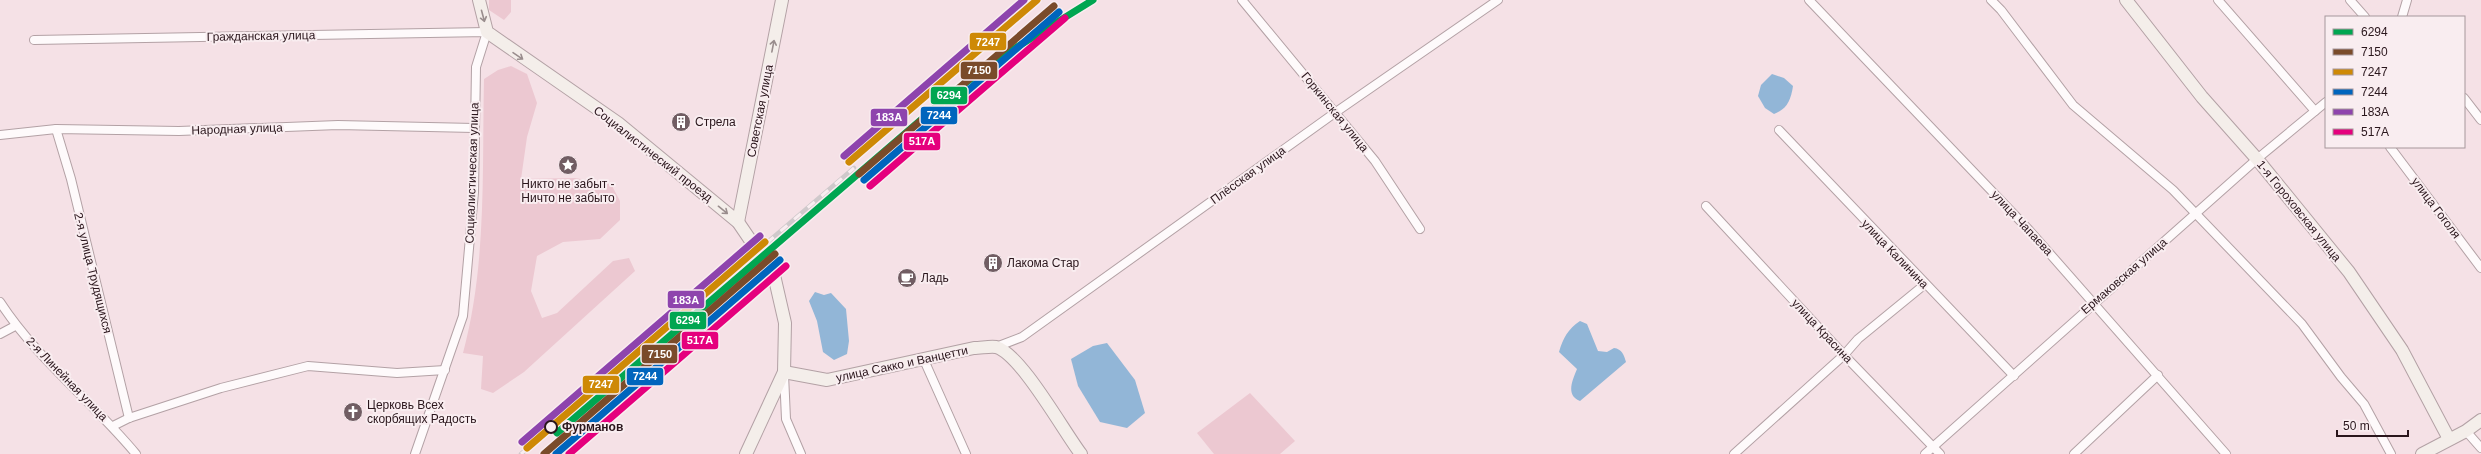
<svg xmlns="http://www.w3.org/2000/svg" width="2481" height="454" viewBox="0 0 2481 454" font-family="Helvetica,sans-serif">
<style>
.green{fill:#ecc8d1}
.water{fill:#92b6d7}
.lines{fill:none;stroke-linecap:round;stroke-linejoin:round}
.street-casing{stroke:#b3a1a5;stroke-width:10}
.secondary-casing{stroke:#b3a1a5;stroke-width:14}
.street{stroke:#fefafb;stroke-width:8}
.secondary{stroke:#f4eeea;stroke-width:12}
.rail-casing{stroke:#cfc9cb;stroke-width:4.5}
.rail{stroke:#f9edf0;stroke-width:3;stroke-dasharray:9;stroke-linecap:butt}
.rail-1-casing{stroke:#f9edf0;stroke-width:10}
.rail-2-casing{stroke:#f9edf0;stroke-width:10}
.rail-3-casing{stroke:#f9edf0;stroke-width:10}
.rail-4-casing{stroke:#f9edf0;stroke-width:10}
.rail-5-casing{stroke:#f9edf0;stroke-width:10}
.rail-6-casing{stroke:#f9edf0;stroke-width:10}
.rail-1{stroke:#00a651;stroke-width:7}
.rail-2{stroke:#7a4b2a;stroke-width:7}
.rail-3{stroke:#ce8906;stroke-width:7}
.rail-4{stroke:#0065bd;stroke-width:7}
.rail-5{stroke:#8e44ad;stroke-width:7}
.rail-6{stroke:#e5007d;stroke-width:7}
.oneway{stroke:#998d8d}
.stop-dot{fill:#f9edf0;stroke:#2a161c;stroke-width:2}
.labels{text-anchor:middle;stroke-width:4;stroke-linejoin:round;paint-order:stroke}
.street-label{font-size:12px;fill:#2a161c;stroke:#f9edf0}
.poi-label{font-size:12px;fill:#2a161c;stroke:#f9edf0;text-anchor:start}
.stop-label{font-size:12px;font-weight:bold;fill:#2a161c;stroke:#f9edf0;text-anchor:start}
.line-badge{stroke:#f9edf0;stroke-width:1.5}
.badge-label{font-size:11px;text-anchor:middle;font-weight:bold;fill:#fff}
</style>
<rect width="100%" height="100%" fill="#f5e1e6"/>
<g class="green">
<path d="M489 0H511V12L504 20 489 10Z"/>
<path d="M511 66 527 74 537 103 527 137 521 179 575 178 611 184 620 201V220L600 239 563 242 537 256 531 291 542 318 557 313 613 261 629 258 635 271 524 372 493 393 481 389 483 356 463 353C487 264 482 170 484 79L498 70Z"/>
<path d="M1250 393 1295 441 1280 454H1214L1197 433Z"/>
</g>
<g class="water">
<path d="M1772 74 1784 78 1793 86C1791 100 1787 109 1774 114L1765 108 1758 96 1761 85Z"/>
<path d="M815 292 824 295 831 293 846 309 849 341 847 354 834 360 823 352 817 321 809 301Z"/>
<path d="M1580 321 1587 324 1598 351 1607 352 1614 348C1622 349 1624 355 1626 362L1580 401C1565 395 1573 379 1577 369L1559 352C1563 338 1568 329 1580 321Z"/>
<path d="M1107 343 1135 380 1145 413 1127 428 1100 422 1078 386 1071 359 1093 346Z"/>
</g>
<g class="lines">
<g class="street-casing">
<g id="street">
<path d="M1242 0 1375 161 1420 229"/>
<path d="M1809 0 2029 230 2226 454"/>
<path d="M1991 0 2001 10 2073 105 2173 190 2302 324 2341 377 2364 404 2391 454"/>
<path d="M2218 0 2315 111"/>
<path d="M2350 0 2365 17"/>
<path d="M2402 17 2407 0"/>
<path d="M34 40 487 32 476 67 474 192 463 316 415 454"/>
<path d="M2464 98 2481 120"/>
<path d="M56 129 71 179 129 418"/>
<path d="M1779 130 2014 376"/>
<path d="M0 135 56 129 179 131 338 125 474 128"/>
<path d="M2390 147 2481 268"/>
<path d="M1706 206 1844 355 1940 454"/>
<path d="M0 302C37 359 93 402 136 454"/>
<path d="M0 334 15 326"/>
<path d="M996 347 1022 337 1336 112 1498 0"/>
<path d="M924 360 966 454"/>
<path d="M784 374 786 419 801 454"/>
<path d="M113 426 129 418 221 388 308 366 397 373 445 370"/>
<path d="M2466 431 2481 448"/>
<path d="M1734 454 1844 355 1858 339 1924 285"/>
<path d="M1925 454 2257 159 2326 102"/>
<path d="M2074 454 2158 375"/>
</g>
</g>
<g class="secondary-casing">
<g id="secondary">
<path d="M479 0 487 32 618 123 738 222 774 275 785 323 784 372 746 454"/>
<path d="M2126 0 2202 97 2257 159 2349 272 2402 350 2449 439"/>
<path d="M738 222 782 0"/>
<path d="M784 372 827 380 974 348C981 348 990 346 996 347 1021 354 1064 432 1081 454"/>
<path d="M2422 454 2466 431 2481 420"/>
</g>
</g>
<use href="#street" class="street"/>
<use href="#secondary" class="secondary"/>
<g class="rail-casing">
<path id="rail" d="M521 454 854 168"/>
</g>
<use href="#rail" class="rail"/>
<g class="rail-1-casing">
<path id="rail-1" d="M557 433 951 94 996 60 1093 0"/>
</g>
<g class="rail-2-casing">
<g id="rail-2">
<path d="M859 174 1054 6"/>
<path d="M544 454 775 254"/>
</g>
</g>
<g class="rail-3-casing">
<g id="rail-3">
<path d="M849 162 1037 0"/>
<path d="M527 448 765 242"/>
</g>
</g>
<g class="rail-4-casing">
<g id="rail-4">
<path d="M864 180 1059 12"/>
<path d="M556 454 780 260"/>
</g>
</g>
<g class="rail-5-casing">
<g id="rail-5">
<path d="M844 156 1024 0"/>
<path d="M522 442 760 236"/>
</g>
</g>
<g class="rail-6-casing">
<g id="rail-6">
<path d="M870 186 1065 18"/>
<path d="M569 454 786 266"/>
</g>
</g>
<use href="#rail-1" class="rail-1"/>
<use href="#rail-2" class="rail-2"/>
<use href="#rail-3" class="rail-3"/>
<use href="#rail-4" class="rail-4"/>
<use href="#rail-5" class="rail-5"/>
<use href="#rail-6" class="rail-6"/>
</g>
<defs><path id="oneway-shaft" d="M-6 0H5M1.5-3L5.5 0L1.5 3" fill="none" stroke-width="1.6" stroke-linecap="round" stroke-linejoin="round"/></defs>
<g class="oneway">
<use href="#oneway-shaft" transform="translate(483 16) rotate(75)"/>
<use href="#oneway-shaft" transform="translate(773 46) rotate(-79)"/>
<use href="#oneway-shaft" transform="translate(518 56) rotate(34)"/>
<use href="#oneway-shaft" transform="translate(723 210) rotate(39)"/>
</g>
<defs>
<g id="building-disc" transform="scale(1)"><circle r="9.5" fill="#715d63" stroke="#f9edf0"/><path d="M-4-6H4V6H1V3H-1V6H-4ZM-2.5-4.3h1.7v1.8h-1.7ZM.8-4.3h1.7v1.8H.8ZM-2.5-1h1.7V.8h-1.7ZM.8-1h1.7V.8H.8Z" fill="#fff"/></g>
<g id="sight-disc" transform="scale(1)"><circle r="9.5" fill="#715d63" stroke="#f9edf0"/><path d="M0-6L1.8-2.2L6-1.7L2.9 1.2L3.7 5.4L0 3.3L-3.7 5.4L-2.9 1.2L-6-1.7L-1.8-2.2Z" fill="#fff"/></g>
<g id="cafe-disc" transform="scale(1)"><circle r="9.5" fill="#715d63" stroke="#f9edf0"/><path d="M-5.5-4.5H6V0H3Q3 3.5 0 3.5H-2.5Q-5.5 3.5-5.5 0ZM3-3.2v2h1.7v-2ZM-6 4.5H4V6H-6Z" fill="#fff"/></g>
<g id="church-disc" transform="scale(1)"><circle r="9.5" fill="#715d63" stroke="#f9edf0"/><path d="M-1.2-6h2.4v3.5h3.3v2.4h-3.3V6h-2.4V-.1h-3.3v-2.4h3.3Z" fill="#fff"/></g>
</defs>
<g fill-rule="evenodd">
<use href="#building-disc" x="681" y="122"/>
<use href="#sight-disc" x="568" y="165"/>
<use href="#building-disc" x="993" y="263"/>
<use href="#cafe-disc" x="907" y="278"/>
<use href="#church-disc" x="353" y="412"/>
</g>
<circle class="stop-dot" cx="551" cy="427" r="6"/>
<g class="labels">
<g class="street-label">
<text transform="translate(261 36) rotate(-1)" y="4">Гражданская улица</text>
<text transform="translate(760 111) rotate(-79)" y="4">Советская улица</text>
<text transform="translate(1335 112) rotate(51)" y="4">Горкинская улица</text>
<text transform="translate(237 129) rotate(-2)" y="4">Народная улица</text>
<text transform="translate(653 154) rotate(38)" y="4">Социалистический проезд</text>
<text transform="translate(472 173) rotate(-88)" y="4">Социалистическая улица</text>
<text transform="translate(1248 175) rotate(-36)" y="4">Плёсская улица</text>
<text transform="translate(2436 208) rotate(53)" y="4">улица Гоголя</text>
<text transform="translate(2299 211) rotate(51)" y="4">1-я Гороховская улица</text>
<text transform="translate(2022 223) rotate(47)" y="4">улица Чапаева</text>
<text transform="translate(1895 254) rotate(46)" y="4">улица Калинина</text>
<text transform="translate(93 273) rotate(76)" y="4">2-я улица Трудящихся</text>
<text transform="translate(2124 276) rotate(-41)" y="4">Ермаковская улица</text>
<text transform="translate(1822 331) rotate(47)" y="4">улица Красина</text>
<text transform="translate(902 364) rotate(-12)" y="4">улица Сакко и Ванцетти</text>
<text transform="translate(67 379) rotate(46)" y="4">2-я Линейная улица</text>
</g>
<g class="poi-label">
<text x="695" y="126">Стрела</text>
<text x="568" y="188" text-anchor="middle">Никто не забыт -<tspan x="568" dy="14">Ничто не забыто</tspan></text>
<text x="1007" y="267">Лакома Стар</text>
<text x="921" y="282">Ладь</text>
<text x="367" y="409">Церковь Всех<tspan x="367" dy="14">скорбящих Радость</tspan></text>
</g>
<g class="stop-label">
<text x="562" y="431">Фурманов</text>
</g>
</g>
<g class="line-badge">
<rect x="969" y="32" width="38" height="19" rx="4" fill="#ce8906"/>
<rect x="960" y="61" width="38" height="19" rx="4" fill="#7a4b2a"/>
<rect x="930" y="86" width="38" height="19" rx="4" fill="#00a651"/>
<rect x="920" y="106" width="38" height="19" rx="4" fill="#0065bd"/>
<rect x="870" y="108" width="38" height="19" rx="4" fill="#8e44ad"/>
<rect x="903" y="132" width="38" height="19" rx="4" fill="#e5007d"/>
<rect x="667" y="290" width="38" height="19" rx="4" fill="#8e44ad"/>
<rect x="669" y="311" width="38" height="19" rx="4" fill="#00a651"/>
<rect x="681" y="331" width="38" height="19" rx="4" fill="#e5007d"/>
<rect x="641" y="344" width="37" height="20" rx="4" fill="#7a4b2a"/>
<rect x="626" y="367" width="38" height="19" rx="4" fill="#0065bd"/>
<rect x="582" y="375" width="38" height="19" rx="4" fill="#ce8906"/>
</g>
<g class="badge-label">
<text x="988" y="46">7247</text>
<text x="979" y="74">7150</text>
<text x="949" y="99">6294</text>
<text x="939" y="119">7244</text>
<text x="889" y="121">183А</text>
<text x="922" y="145">517А</text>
<text x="686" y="304">183А</text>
<text x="688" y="324">6294</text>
<text x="700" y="344">517А</text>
<text x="660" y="358">7150</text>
<text x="645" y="380">7244</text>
<text x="601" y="388">7247</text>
</g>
<rect x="2325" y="16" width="140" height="132" fill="#f9edf0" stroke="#a6979b"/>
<rect x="2333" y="29" width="20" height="6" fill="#00a651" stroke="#a6979b"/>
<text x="2361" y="36" font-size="12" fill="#2a161c">6294</text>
<rect x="2333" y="49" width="20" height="6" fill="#7a4b2a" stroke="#a6979b"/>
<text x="2361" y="56" font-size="12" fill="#2a161c">7150</text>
<rect x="2333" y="69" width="20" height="6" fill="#ce8906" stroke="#a6979b"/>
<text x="2361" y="76" font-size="12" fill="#2a161c">7247</text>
<rect x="2333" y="89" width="20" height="6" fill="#0065bd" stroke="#a6979b"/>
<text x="2361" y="96" font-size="12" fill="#2a161c">7244</text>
<rect x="2333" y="109" width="20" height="6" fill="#8e44ad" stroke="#a6979b"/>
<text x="2361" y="116" font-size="12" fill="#2a161c">183А</text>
<rect x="2333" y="129" width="20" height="6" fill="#e5007d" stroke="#a6979b"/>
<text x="2361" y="136" font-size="12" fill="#2a161c">517А</text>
<path d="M2337 430v6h71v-6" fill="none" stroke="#2a161c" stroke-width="2"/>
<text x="2343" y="430" font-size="12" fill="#2a161c" stroke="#f9edf0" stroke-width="3" paint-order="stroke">50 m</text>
</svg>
